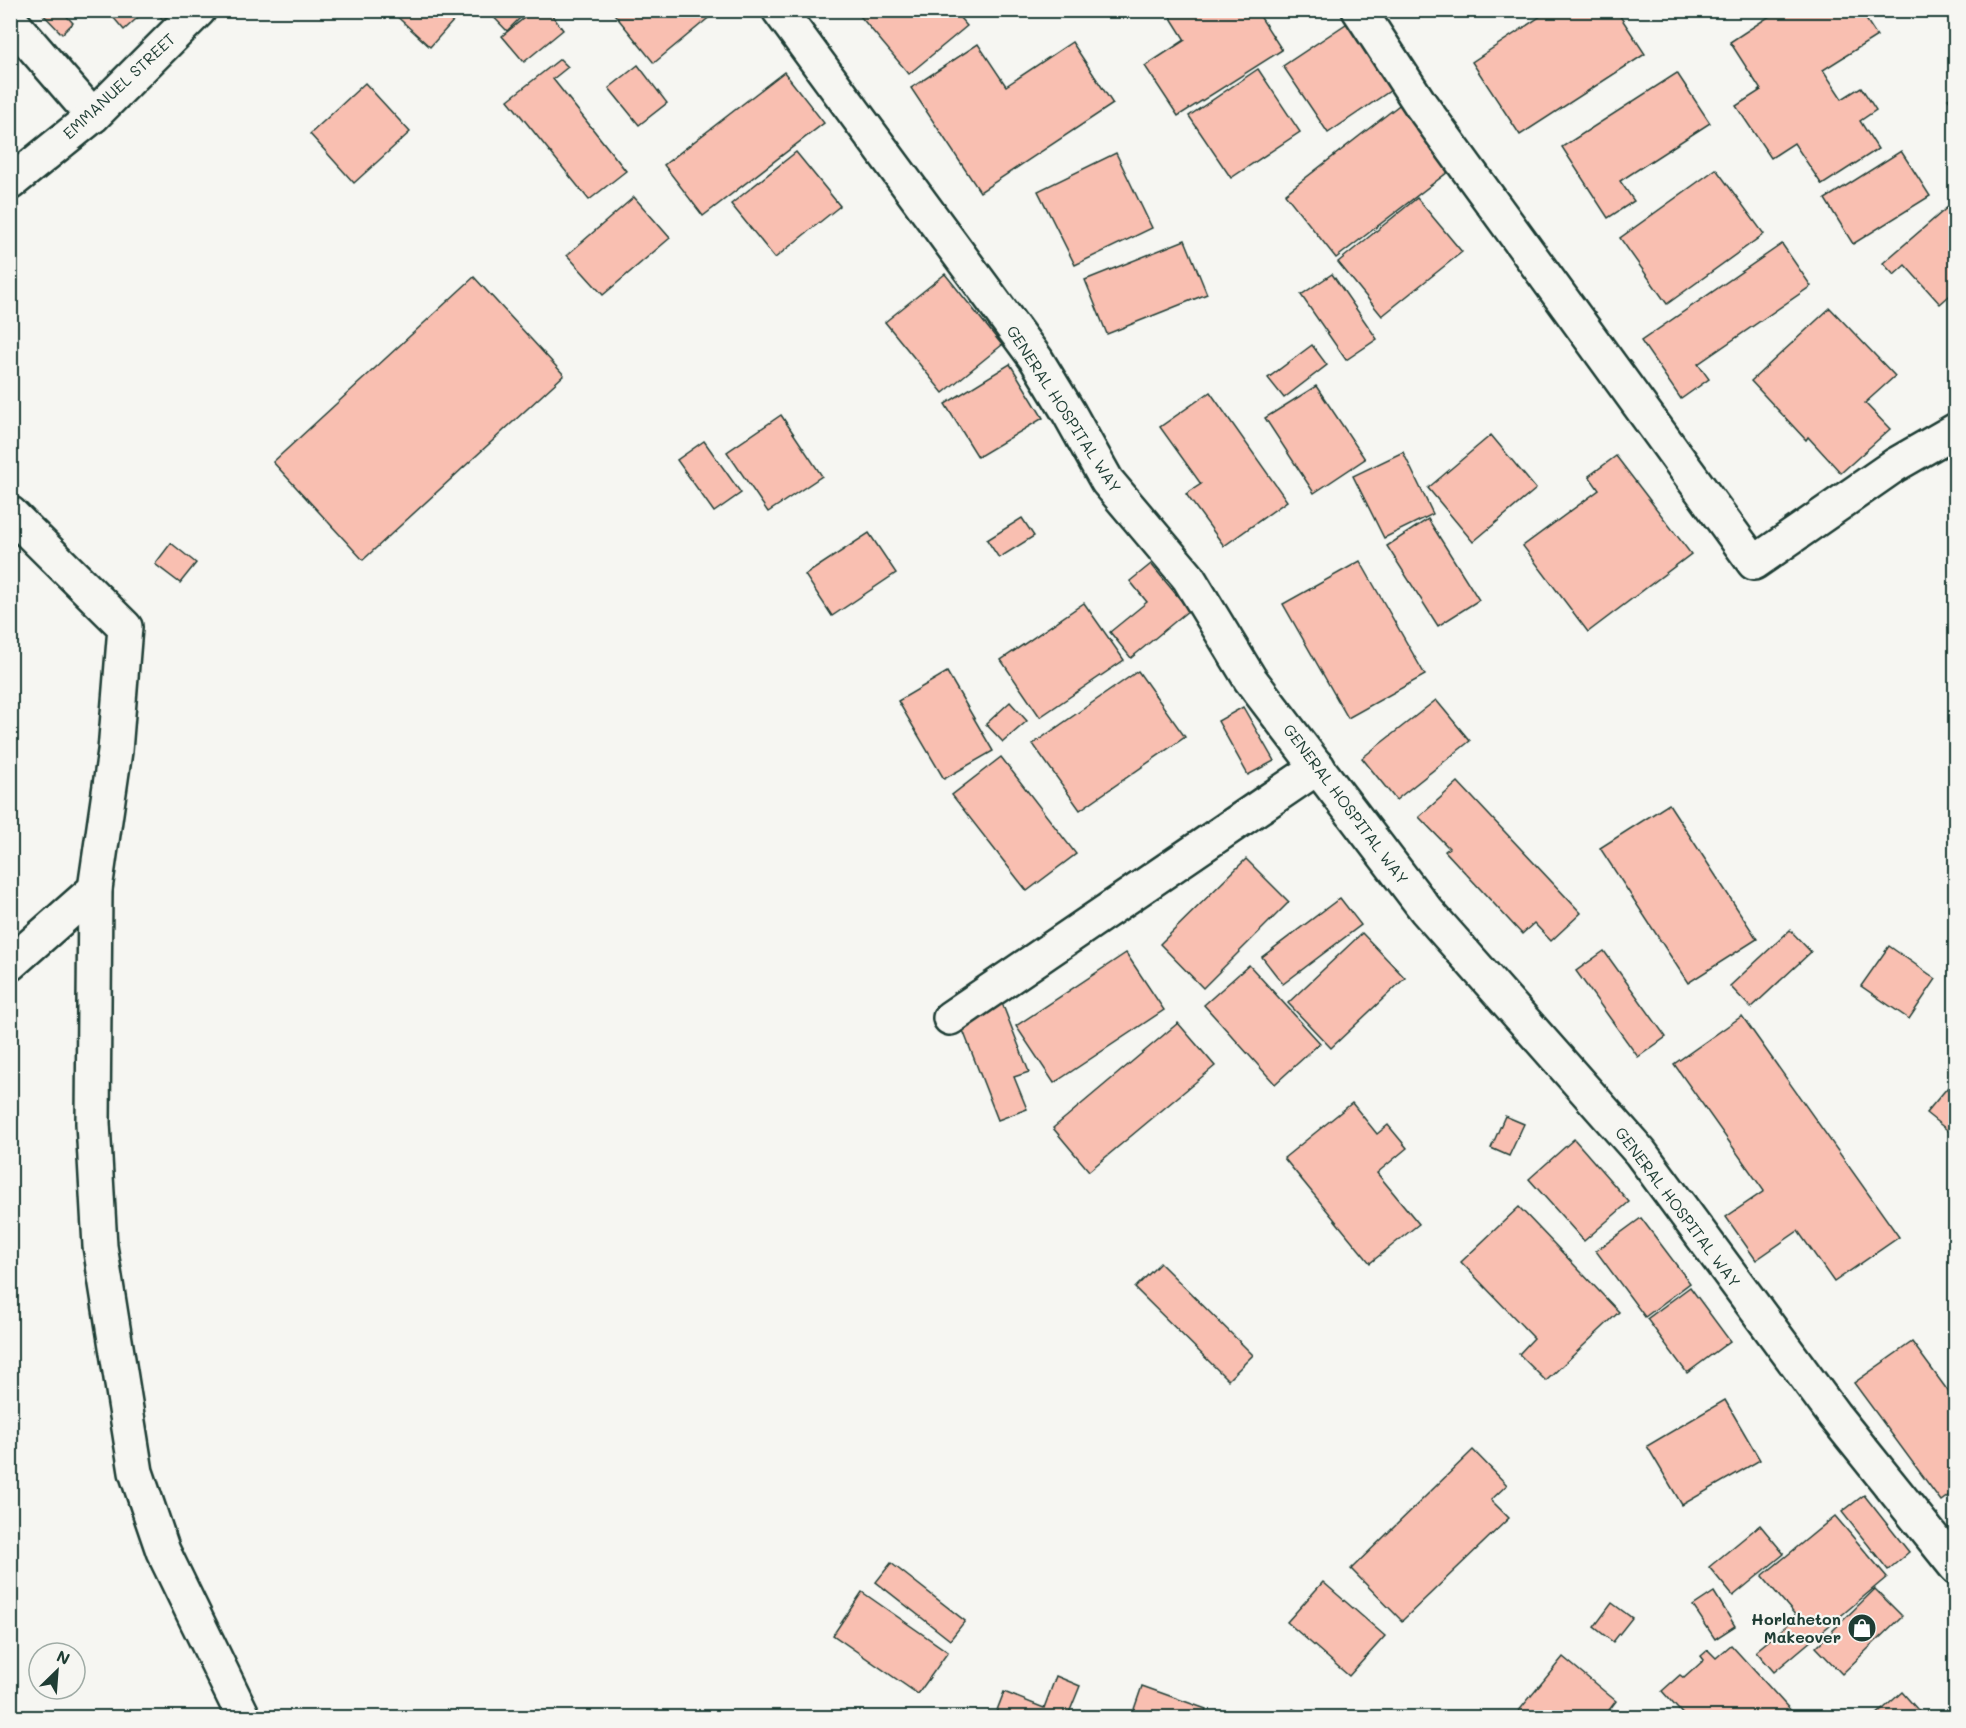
<svg xmlns="http://www.w3.org/2000/svg" width="1966" height="1728" viewBox="0 0 1966 1728" font-family="Mali,sans-serif">
<style>
.building{fill:#f9bfb1;stroke:#1f3d34;stroke-width:1.5}
.lines{fill:none;stroke-linecap:round;stroke-linejoin:round}
.minor-casing{stroke:#1f3d34;stroke-width:38}
.major-casing{stroke:#1f3d34;stroke-width:38}
.minor{stroke:#f6f6f2;stroke-width:33}
.major{stroke:#f6f6f2;stroke-width:33}
.labels{text-anchor:middle;stroke-width:4.5;stroke-linejoin:round;paint-order:stroke}
.street-label{font-size:16px;fill:#1f3d34;stroke:#f6f6f2}
.poi-label{font-size:16px;font-weight:bold;fill:#1f3d34;stroke:#f6f6f2;text-anchor:end}
</style>
<rect width="100%" height="100%" fill="#f6f6f2"/>
<filter id="ink" filterUnits="userSpaceOnUse"><feTurbulence type="fractalNoise" baseFrequency=".0167" numOctaves="2"/><feDisplacementMap in="SourceGraphic" scale="12" xChannelSelector="R" yChannelSelector="G"/><feConvolveMatrix kernelMatrix="1 2 1 2 8 2 1 2 1" color-interpolation-filters="sRGB"/></filter>
<g filter="url(#ink)">
<g class="building">
<path d="M39 10H61L73 23 62 34Z"/>
<path d="M107 10H146L124 30Z"/>
<path d="M155 10H174L163 20Z"/>
<path d="M390 10H463L430 47Z"/>
<path d="M487 10H528L507 31Z"/>
<path d="M534 10H548L563 30 524 62 502 36Z"/>
<path d="M611 10H718L654 63Z"/>
<path d="M855 10H953L967 26 909 74Z"/>
<path d="M1166 10H1256L1282 50 1178 116 1145 66 1185 40Z"/>
<path d="M1550 10H1616L1645 54 1520 135 1472 62Z"/>
<path d="M1779 10H1860L1877 36 1823 70 1842 99 1861 87 1876 110 1860 121 1878 149 1822 185 1794 143 1771 158 1736 106 1761 90 1730 42Z"/>
<path d="M1355 18 1400 84 1328 133 1283 66Z"/>
<path d="M1072 42 1113 104 980 192 911 88 978 44 1006 86Z"/>
<path d="M560 59 568 67 553 79 626 171 589 200 508 100Z"/>
<path d="M638 65 667 103 639 125 609 88Z"/>
<path d="M1258 69 1300 132 1231 178 1189 116Z"/>
<path d="M784 72 824 123 703 216 664 165Z"/>
<path d="M1677 73 1710 123 1620 181 1634 201 1608 218 1562 147Z"/>
<path d="M365 83 410 132 354 183 310 134Z"/>
<path d="M1956 94V111L1948 99Z"/>
<path d="M1407 99 1457 165 1336 258 1285 194Z"/>
<path d="M1901 151 1930 196 1853 244 1825 199Z"/>
<path d="M796 152 840 206 775 258 731 204Z"/>
<path d="M1116 153 1152 228 1075 265 1038 191Z"/>
<path d="M1716 169 1764 234 1667 304 1620 238Z"/>
<path d="M634 197 670 238 603 295 567 255Z"/>
<path d="M1417 198 1462 252 1382 316 1338 262Z"/>
<path d="M1956 200V290L1940 304 1905 265 1894 275 1883 263Z"/>
<path d="M1185 240 1207 294 1107 334 1085 280Z"/>
<path d="M1782 244 1811 286 1698 364 1709 379 1681 399 1641 341Z"/>
<path d="M945 274 1002 345 943 393 885 322Z"/>
<path d="M1332 274 1377 339 1346 360 1301 295Z"/>
<path d="M474 277 564 375 363 560 273 462Z"/>
<path d="M1830 308 1895 376 1865 403 1890 429 1841 473 1808 437 1806 440 1751 381Z"/>
<path d="M1312 345 1327 365 1284 398 1268 378Z"/>
<path d="M1010 364 1043 418 978 457 945 404Z"/>
<path d="M1316 386 1365 459 1314 493 1265 418Z"/>
<path d="M1210 392 1287 501 1224 546 1186 494 1201 484 1160 427Z"/>
<path d="M781 415 822 476 768 512 727 452Z"/>
<path d="M1491 435 1536 489 1473 542 1428 488Z"/>
<path d="M704 441 741 493 714 512 677 460Z"/>
<path d="M1403 452 1433 514 1384 538 1353 476Z"/>
<path d="M1616 456 1691 554 1588 632 1523 546 1599 490 1589 476Z"/>
<path d="M1022 518 1034 536 999 558 987 540Z"/>
<path d="M1428 519 1479 600 1438 626 1387 546Z"/>
<path d="M869 533 896 573 832 616 805 575Z"/>
<path d="M171 543 196 563 180 583 155 564Z"/>
<path d="M1360 561 1425 675 1348 718 1283 604Z"/>
<path d="M1151 564 1189 610 1131 658 1110 632 1147 602 1130 581Z"/>
<path d="M1084 603 1124 660 1040 717 1001 660Z"/>
<path d="M1138 671 1185 737 1080 810 1033 744Z"/>
<path d="M947 672 993 751 944 779 898 701Z"/>
<path d="M1436 700 1470 741 1396 800 1362 758Z"/>
<path d="M1010 702 1027 721 1003 742 986 724Z"/>
<path d="M1243 707 1274 761 1248 775 1218 721Z"/>
<path d="M1001 757 1076 854 1027 891 952 795Z"/>
<path d="M1458 782 1581 913 1551 941 1534 923 1522 934 1445 851 1449 848 1419 817Z"/>
<path d="M1669 804 1757 939 1688 983 1600 848Z"/>
<path d="M1246 859 1289 902 1203 988 1160 944Z"/>
<path d="M1340 898 1361 925 1283 984 1262 957Z"/>
<path d="M1790 930 1811 952 1751 1008 1730 986Z"/>
<path d="M1362 933 1405 978 1331 1048 1288 1003Z"/>
<path d="M1889 946 1936 979 1909 1019 1861 986Z"/>
<path d="M1604 951 1666 1037 1638 1057 1576 971Z"/>
<path d="M1126 953 1164 1010 1054 1083 1016 1026Z"/>
<path d="M1249 965 1320 1043 1275 1084 1204 1005Z"/>
<path d="M1002 1003 1029 1072 1014 1077 1027 1109 998 1120 959 1020Z"/>
<path d="M1742 1016 1899 1237 1834 1282 1798 1231 1756 1260 1726 1217 1764 1191 1674 1064Z"/>
<path d="M1178 1023 1215 1066 1089 1171 1053 1128Z"/>
<path d="M1948 1087 1956 1093V1137L1926 1113Z"/>
<path d="M1352 1103 1377 1134 1388 1125 1407 1148 1377 1173 1419 1224 1370 1263 1284 1158Z"/>
<path d="M1505 1116 1524 1124 1509 1156 1491 1148Z"/>
<path d="M1574 1139 1629 1202 1584 1241 1529 1179Z"/>
<path d="M1519 1207 1619 1312 1546 1381 1519 1354 1534 1338 1461 1262Z"/>
<path d="M1641 1218 1690 1283 1645 1317 1596 1251Z"/>
<path d="M1160 1263 1253 1355 1228 1380 1135 1288Z"/>
<path d="M1690 1287 1730 1341 1687 1373 1647 1319Z"/>
<path d="M1912 1342 1956 1402V1490L1941 1501 1854 1383Z"/>
<path d="M1725 1400 1760 1460 1682 1505 1647 1446Z"/>
<path d="M1473 1450 1507 1485 1491 1500 1509 1518 1402 1621 1351 1569Z"/>
<path d="M1864 1495 1909 1552 1888 1570 1842 1512Z"/>
<path d="M1835 1516 1887 1577 1774 1672 1756 1651 1797 1617 1762 1576Z"/>
<path d="M1760 1525 1784 1554 1733 1596 1709 1567Z"/>
<path d="M891 1563 965 1621 950 1640 876 1582Z"/>
<path d="M1323 1582 1385 1636 1349 1676 1287 1622Z"/>
<path d="M1875 1589 1902 1616 1842 1674 1816 1647Z"/>
<path d="M862 1592 948 1652 918 1694 833 1635Z"/>
<path d="M1714 1592 1735 1626 1715 1639 1693 1606Z"/>
<path d="M1612 1603 1632 1618 1613 1642 1594 1627Z"/>
<path d="M1731 1645 1793 1713 1788 1718H1686L1662 1691 1680 1675 1684 1678 1704 1660 1701 1656 1708 1650 1716 1658Z"/>
<path d="M1563 1657 1616 1701 1603 1718H1513Z"/>
<path d="M1056 1676 1080 1686 1067 1718H994L1004 1692 1044 1708Z"/>
<path d="M1142 1686 1206 1709 1203 1718H1131Z"/>
<path d="M1902 1692 1925 1718H1873Z"/>
<path d="M1293 1709 1308 1716 1307 1718H1289Z"/>
</g>
<g class="lines">
<g class="minor-casing">
<g id="minor">
<path d="M1359 10 1421 105 1754 563 1895 465 1956 430"/>
<path d="M10 20 93 116"/>
<path d="M10 513 125 627 115 751 95 889 93 1123 100 1246 136 1472 163 1551 244 1718"/>
<path d="M10 964 95 889"/>
<path d="M950 1018 1318 767"/>
</g>
</g>
<g class="major-casing">
<g id="major">
<path d="M779 10 1036 359 1069 413 1107 481 1188 577 1250 679 1426 910 1640 1152 1834 1415 1956 1567"/>
<path d="M10 183 93 116 199 10"/>
</g>
</g>
<use href="#minor" class="minor"/>
<use href="#major" class="major"/>
</g>
</g>
<defs>
<g id="shop-disc" transform="scale(1.5)"><circle r="9.5" fill="#1f3d34" stroke="#f6f6f2"/><path d="M-5-2.5h2.3a2.7 3.5 0 0 1 5.4 0H5L5.5 6h-11ZM-1.5-2.5h3a1.5 2.3 0 0 0-3 0Z" fill="#fff"/></g>
</defs>
<g fill-rule="evenodd">
<use href="#shop-disc" x="1862" y="1628"/>
</g>
<g class="labels">
<g class="street-label">
<text transform="translate(119 86) rotate(-43)" y="6">EMMANUEL STREET</text>
<text transform="translate(1064 409) rotate(57)" y="6">GENERAL HOSPITAL WAY</text>
<text transform="translate(1346 804) rotate(53)" y="6">GENERAL HOSPITAL WAY</text>
<text transform="translate(1678 1207) rotate(53)" y="6">GENERAL HOSPITAL WAY</text>
</g>
<g class="poi-label">
<text x="1841" y="1625">Horlaheton<tspan x="1841" dy="18">Makeover</tspan></text>
</g>
</g>
<rect width="1966" height="1728" fill="none" stroke="#f6f6f2" stroke-width="36"/>
<rect x="18" y="18" width="1930" height="1692" fill="none" stroke="#1f3d34" stroke-width="2" filter="url(#ink)"/>
<g transform="translate(57 1671) rotate(25)"><circle r="28" fill="#f6f6f2" stroke="#a0aca6" stroke-width="1.5"/>
<path d="M0-4.5L10 22L0 15L-10 22Z" fill="#1f3d34"/>
<text y="-9" font-size="16" font-weight="bold" text-anchor="middle" fill="#1f3d34">N</text>
</g>
</svg>
